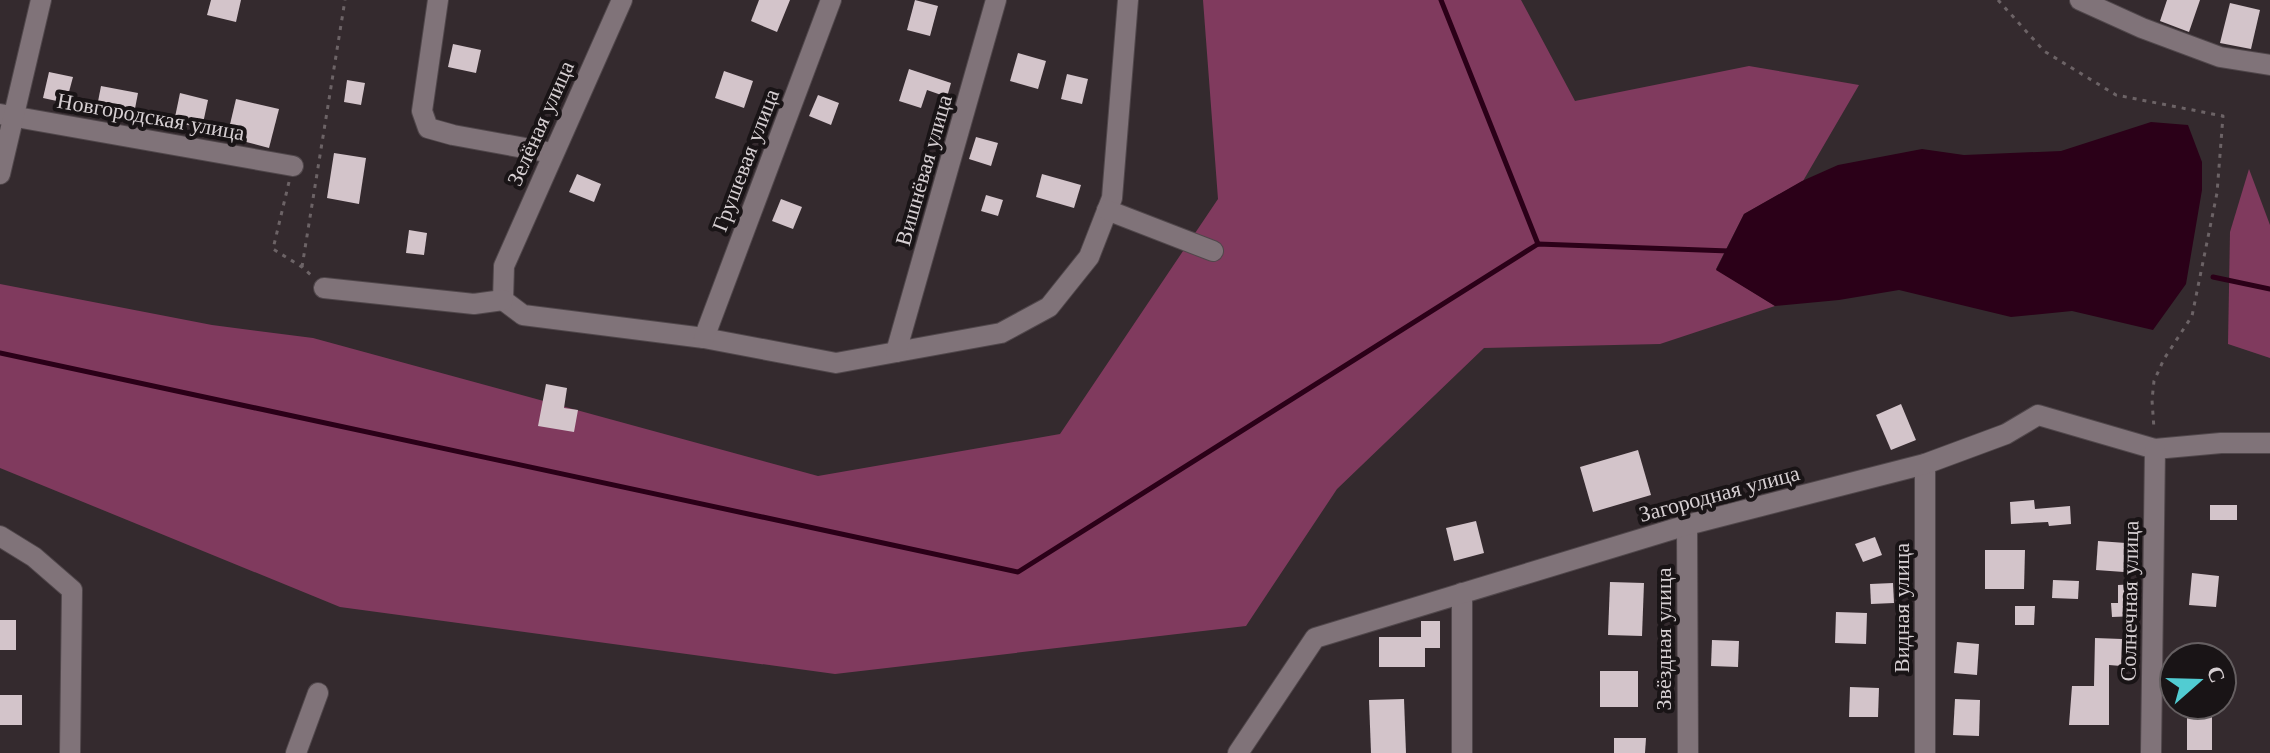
<svg xmlns="http://www.w3.org/2000/svg" width="2270" height="753" viewBox="0 0 2270 753" font-family="'Libre Baskerville',serif">
<style>
.forest{fill:#803a5e}
.water{fill:#2b0018}
.lines{fill:none;stroke-linecap:round;stroke-linejoin:round}
.stream{stroke:#2b0018;stroke-width:5}
.building{fill:#d3c4ca}
.minor-casing{stroke:#50474b;stroke-width:22}
.path{stroke:#6c6366;stroke-width:3;stroke-dasharray:4 6;stroke-linecap:butt}
.minor{stroke:#807379;stroke-width:20}
.labels{text-anchor:middle;stroke-width:8;stroke-linejoin:round;paint-order:stroke}
.street-label{font-size:22px;fill:#d6cfd2;stroke:#191416}
</style>
<rect width="100%" height="100%" fill="#342a2e"/>
<g class="forest">
<path d="M1203 0H1521L1575 101 1749 66 1859 85 1803 181 1744 214 1716 269 1775 306 1660 344 1484 348 1337 489 1246 626 835 674 340 607 0 468V284L212 325 313 338 818 476 1060 434 1218 199Z"/>
<path d="M2249 169 2270 225V358L2228 344 2230 232Z"/>
</g>
<path class="water" d="M2151 122 2188 125 2202 162V190L2186 284 2153 330 2072 311 2011 317 1899 290 1839 300 1775 306 1716 270 1744 214 1802 181 1838 165 1922 149 1964 155 2061 151Z"/>
<g class="lines">
<g class="stream">
<path d="M1441 0 1538 244"/>
<path d="M2213 277 2270 289"/>
<path d="M0 353 1018 572 1538 244 1729 251"/>
</g>
</g>
<g class="building">
<path d="M211 0H241L236 22 207 15Z"/>
<path d="M759 0H790L777 32 751 21Z"/>
<path d="M915 0 938 6 930 36 907 30Z"/>
<path d="M2167 0H2200L2189 32 2160 21Z"/>
<path d="M2230 3 2260 10 2251 49 2220 43Z"/>
<path d="M453 44 481 50 476 73 448 67Z"/>
<path d="M1018 53 1046 61 1038 89 1010 81Z"/>
<path d="M909 69 951 83 947 97 927 90 921 108 899 101Z"/>
<path d="M724 71 753 81 744 108 715 98Z"/>
<path d="M49 72 73 77 66 103 43 98Z"/>
<path d="M1067 74 1088 79 1082 104 1061 99Z"/>
<path d="M347 80 365 83 361 105 344 102Z"/>
<path d="M101 86 138 93 133 119 96 112Z"/>
<path d="M180 93 208 100 202 128 174 122Z"/>
<path d="M818 95 839 103 831 125 809 116Z"/>
<path d="M236 99 279 109 269 148 227 137Z"/>
<path d="M976 137 998 143 991 166 969 159Z"/>
<path d="M334 153 366 158 359 204 327 198Z"/>
<path d="M577 174 601 184 594 202 569 192Z"/>
<path d="M1042 174 1081 185 1074 208 1036 197Z"/>
<path d="M986 195 1003 200 998 216 981 211Z"/>
<path d="M781 199 802 207 793 229 772 221Z"/>
<path d="M409 230 427 233 424 255 406 253Z"/>
<path d="M546 384 567 388 564 408 578 410 574 432 538 426Z"/>
<path d="M1901 404 1916 440 1891 450 1876 415Z"/>
<path d="M1638 450 1651 495 1593 512 1580 467Z"/>
<path d="M2034 500 2035 509 2070 506 2071 524 2049 526 2048 522 2011 524 2010 502Z"/>
<rect x="2210" y="505" width="27" height="15"/>
<path d="M1476 521 1484 553 1454 561 1446 528Z"/>
<path d="M1875 537 1882 555 1863 562 1855 544Z"/>
<path d="M2098 541 2126 543 2124 572 2096 570Z"/>
<path d="M1985 550H2025L2024 589H1985Z"/>
<path d="M2192 573 2219 576 2216 607 2189 605Z"/>
<path d="M2053 580 2079 581 2078 599 2052 598Z"/>
<path d="M1610 582 1644 583 1642 636 1608 635Z"/>
<path d="M1893 583 1894 603 1871 604 1870 584Z"/>
<path d="M2137 584 2138 616 2112 617 2111 603H2118V585Z"/>
<path d="M2015 606H2035L2034 625H2015Z"/>
<path d="M1836 612 1867 613 1866 644 1835 643Z"/>
<rect x="0" y="620" width="16" height="30"/>
<path d="M1421 621H1440V648H1425V667H1379V637H1421Z"/>
<path d="M2095 638 2122 639 2121 666 2109 665V725H2069L2072 686H2094Z"/>
<path d="M1712 640 1739 641 1738 667 1711 666Z"/>
<path d="M1957 642 1979 644 1977 675 1954 673Z"/>
<rect x="1600" y="671" width="38" height="36"/>
<path d="M1850 687 1879 688 1878 717H1849Z"/>
<rect x="0" y="695" width="22" height="30"/>
<path d="M1404 699 1406 753H1371L1369 700Z"/>
<path d="M1955 699 1980 700 1979 736 1953 735Z"/>
<rect x="2187" y="717" width="25" height="33"/>
<path d="M1614 738H1646L1645 753H1614Z"/>
</g>
<g class="lines">
<g class="minor-casing">
<g id="minor">
<path d="M438 0 422 111 428 128 453 135 552 153"/>
<path d="M622 0 504 266 503 300 523 315 704 338 836 363 1001 333 1049 307 1089 257 1112 198 1128 0"/>
<path d="M2080 0 2142 28 2220 57 2270 65"/>
<path d="M0 114 293 166"/>
<path d="M0 174 41 0"/>
<path d="M1107 210 1213 251"/>
<path d="M324 288 474 304 503 300"/>
<path d="M704 338 831 0"/>
<path d="M896 352 996 0"/>
<path d="M1925 464V753"/>
<path d="M1687 525 1688 753"/>
<path d="M0 536 34 557 72 590 70 753"/>
<path d="M1462 593V753"/>
<path d="M296 753 318 693"/>
<path d="M1238 753 1315 638 1687 525 1925 464 2006 434 2038 415 2155 449 2221 443H2270"/>
<path d="M2151 753 2155 449"/>
</g>
</g>
<g class="path">
<path d="M1998 0 2044 51 2116 95 2223 116 2217 193 2192 316 2164 359 2154 381 2152 400 2154 429"/>
<path d="M289 182 273 249 302 267 312 276"/>
<path d="M302 267 345 0"/>
</g>
<use href="#minor" class="minor"/>
</g>
<g class="labels">
<g class="street-label">
<text transform="translate(151 116) rotate(10)" y="8">Новгородская улица</text>
<text transform="translate(540 123) rotate(-66)" y="8">Зелёная улица</text>
<text transform="translate(745 160) rotate(-69)" y="8">Грушевая улица</text>
<text transform="translate(923 170) rotate(-74)" y="8">Вишнёвая улица</text>
<text transform="translate(1719 493) rotate(-15)" y="8">Загородная улица</text>
<text transform="translate(2129 601) rotate(-89)" y="8">Солнечная улица</text>
<text transform="translate(1901 608) rotate(-90)" y="8">Видная улица</text>
<text transform="translate(1663 639) rotate(-90)" y="8">Звёздная улица</text>
</g>
</g>
<g transform="translate(2198 681) rotate(70)"><circle r="38" fill="#191416" stroke="#655f61" stroke-width="2"/>
<path d="M0-6L14 30L0 20L-14 30Z" fill="#51ccd2"/>
<text y="-12" font-size="22" font-weight="bold" text-anchor="middle" fill="#d6cfd2">С</text>
</g>
</svg>
